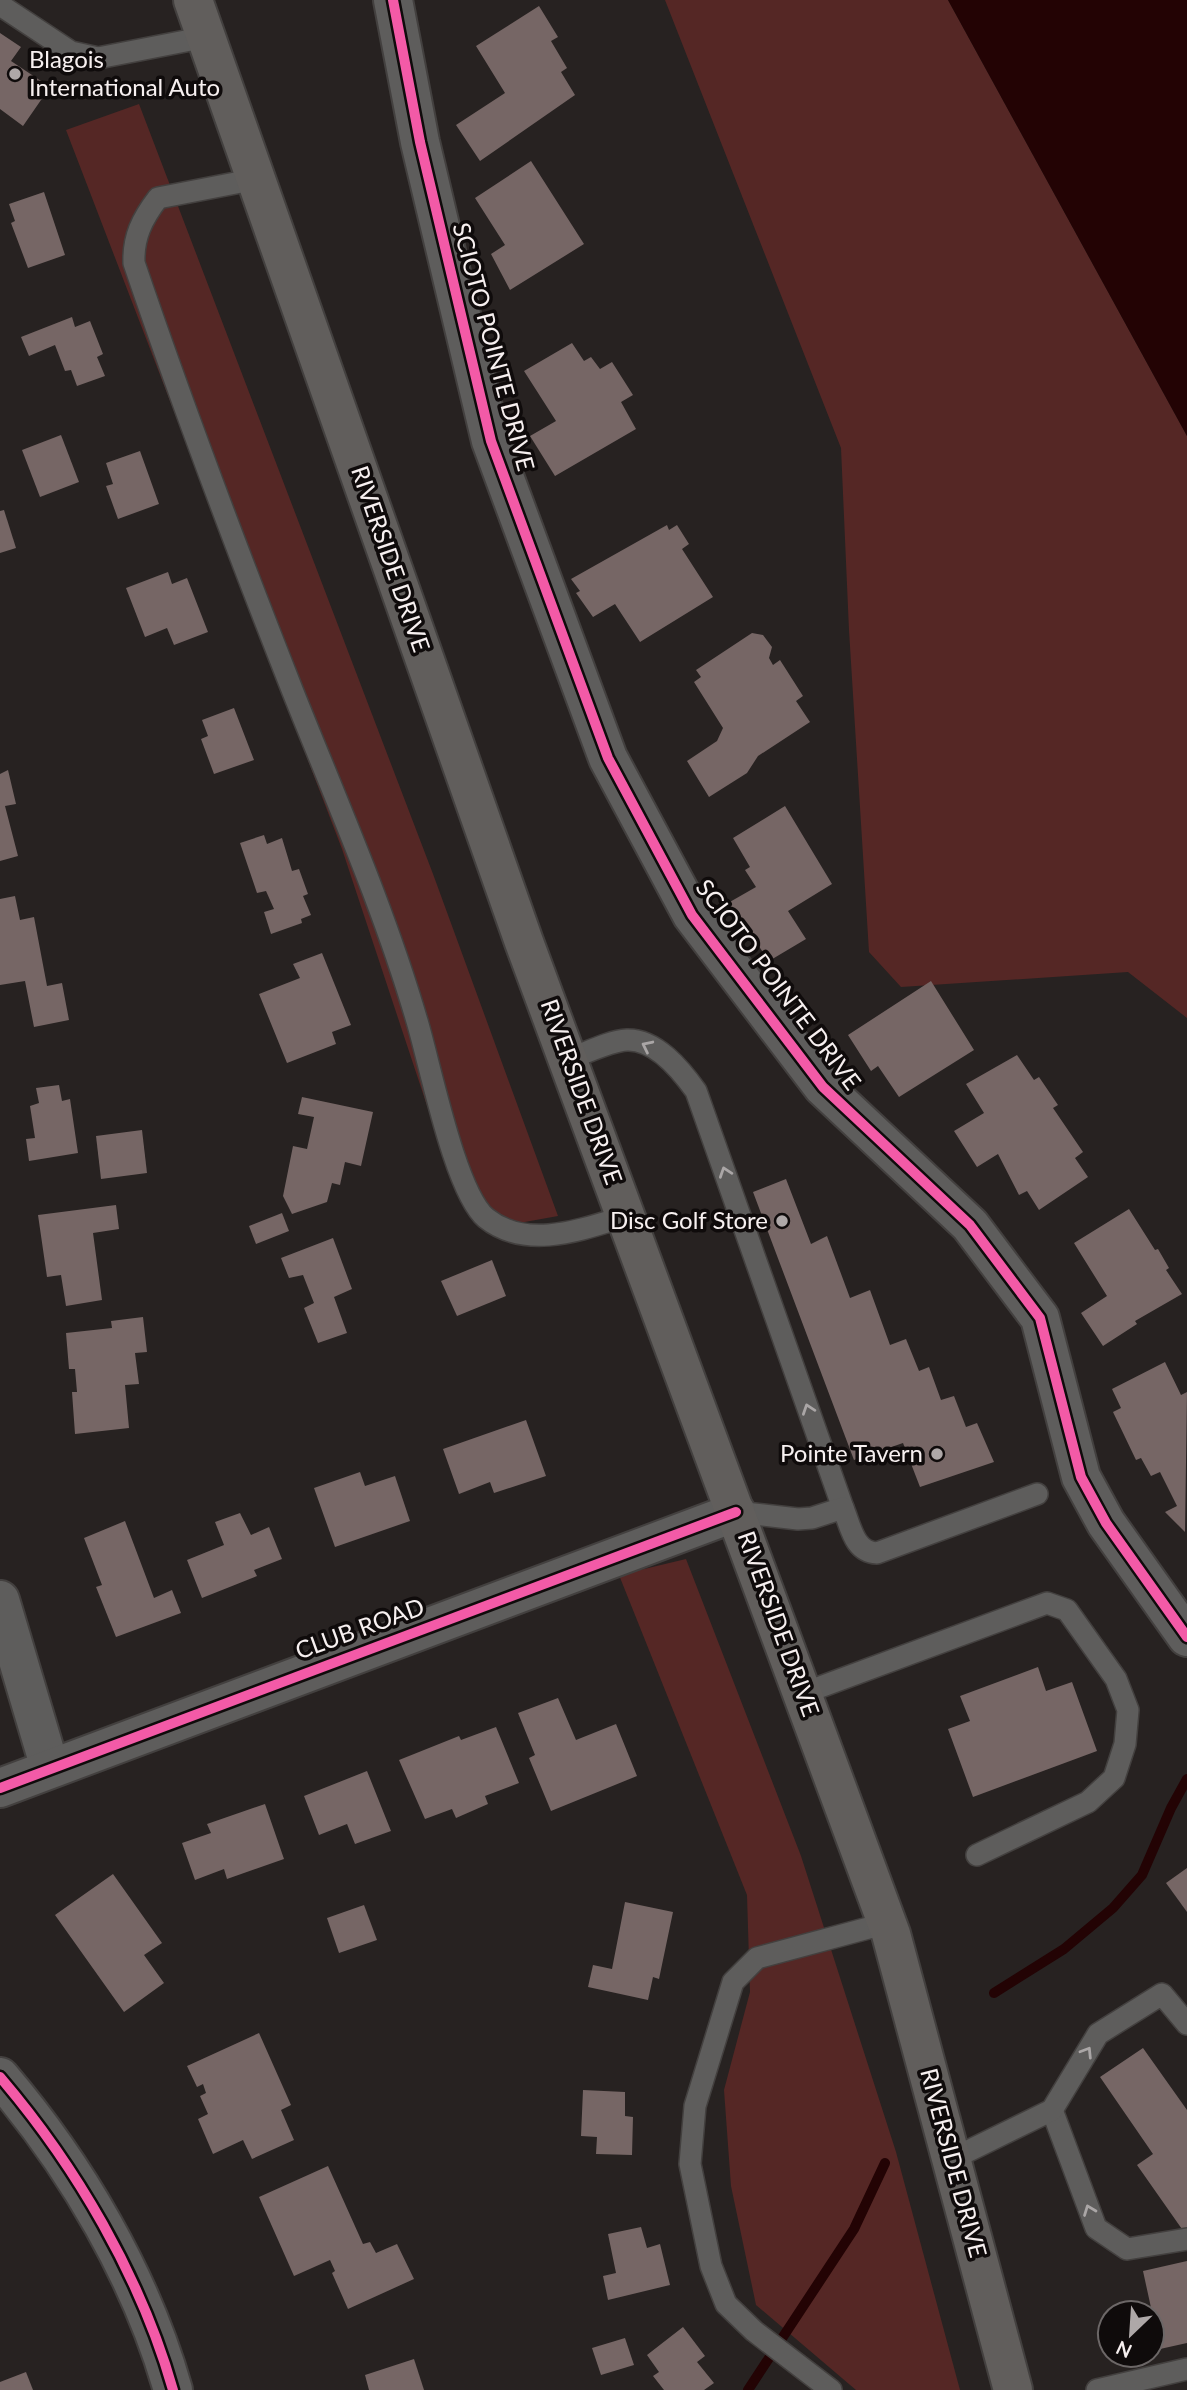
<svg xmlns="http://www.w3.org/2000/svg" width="1187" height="2390" viewBox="0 0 1187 2390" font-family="Lato,sans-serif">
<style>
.green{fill:#552725}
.water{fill:#230304}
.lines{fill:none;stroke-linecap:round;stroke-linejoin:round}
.stream{stroke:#230304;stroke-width:10}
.building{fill:#766665}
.service-casing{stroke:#43403f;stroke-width:24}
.minor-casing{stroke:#43403f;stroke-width:42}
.tertiary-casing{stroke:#43403f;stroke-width:42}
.primary-casing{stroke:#43403f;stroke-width:42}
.service{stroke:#5e5d5c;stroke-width:21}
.minor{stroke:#5e5d5c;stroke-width:38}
.tertiary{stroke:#5e5d5c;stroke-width:38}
.primary{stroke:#615e5c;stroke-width:38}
.cycleway-casing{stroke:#0f0b0b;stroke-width:15}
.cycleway{stroke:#f35aa7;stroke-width:10}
.oneway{stroke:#aaa6a6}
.poi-dot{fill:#aea8a8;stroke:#0f0b0b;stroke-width:2.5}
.labels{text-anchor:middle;stroke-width:7;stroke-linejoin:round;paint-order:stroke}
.poi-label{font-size:24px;fill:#f7f0f0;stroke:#0f0b0b;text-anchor:end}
.street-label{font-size:24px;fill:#f7f0f0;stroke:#0f0b0b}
</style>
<rect width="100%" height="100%" fill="#272221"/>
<g class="green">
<path d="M665 0H948L1187 436V1018L1128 972 901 987 869 952 849 630 841 448Z"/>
<path d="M139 104 433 874 558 1216 486 1229 450 1175 342 849 66 130Z"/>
<path d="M686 1559 801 1856 896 2152 960 2390H856L756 2305 731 2186 724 2090 750 1992 747 1895 619 1575Z"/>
</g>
<path class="water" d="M948 0H1187V436Z"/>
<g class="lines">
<g class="stream">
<path d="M994 1993 1064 1949 1113 1908 1142 1875 1171 1808 1187 1779"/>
<path d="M748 2390 854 2229 885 2163"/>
</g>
</g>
<g class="building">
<path d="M539 6 558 37 551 41 567 68 561 72 575 95 480 161 456 125 505 93 476 46Z"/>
<path d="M0 33 21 47 11 61 50 87 23 126 0 109Z"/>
<path d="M531 161 584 244 510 290 491 254 505 245 475 198Z"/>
<path d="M44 192 65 255 28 268 11 223 15 221 9 204Z"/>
<path d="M72 317 75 327 90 321 103 354 97 357 105 376 77 386 71 370 65 371 55 345 29 356 21 337Z"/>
<path d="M572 343 584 361 591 357 600 369 612 362 633 395 621 402 636 429 555 476 530 436 556 421 524 371Z"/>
<path d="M61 435 79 482 40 497 22 450Z"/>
<path d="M140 451 159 504 118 519 106 486 113 484 106 463Z"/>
<path d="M4 510 16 548 0 553V511Z"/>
<path d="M667 525 669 530 677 525 689 544 682 549 713 597 640 642 615 604 593 617 576 593 580 591 571 579Z"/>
<path d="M168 572 172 584 187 578 208 632 174 645 167 628 145 637 126 588Z"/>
<path d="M752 633 763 635 772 647 769 658 773 665 780 660 803 696 796 701 810 722 758 756 747 773 709 797 687 761 717 741 723 728 694 682 701 677 696 670Z"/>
<path d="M234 708 254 760 214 774 201 739 208 736 202 720Z"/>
<path d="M8 770 16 804 5 806 18 856 0 861V774Z"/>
<path d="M785 806 832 884 788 911 806 939 769 961 756 942 752 943 728 903 756 887 745 870 750 867 733 838Z"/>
<path d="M264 835 267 844 282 838 292 871 299 869 308 894 303 896 311 915 301 919 302 923 271 934 264 912 274 909 266 891 257 893 240 843Z"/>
<path d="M15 896 20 920 34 917 47 986 62 983 69 1020 34 1027 25 981 0 985V899Z"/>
<path d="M322 953 351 1025 332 1032 336 1044 287 1063 259 994 300 978 293 964Z"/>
<path d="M931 981 974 1050 899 1097 878 1066 871 1071 848 1035Z"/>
<path d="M1017 1055 1034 1080 1039 1077 1058 1105 1053 1108 1083 1152 1075 1158 1088 1177 1039 1210 1027 1191 1019 1195 998 1154 977 1167 954 1131 984 1113 966 1084Z"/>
<path d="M59 1085 62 1101 70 1099 78 1153 29 1161 26 1139 35 1138 30 1106 39 1103 36 1088Z"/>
<path d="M302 1097 373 1112 361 1166 345 1162 340 1185 332 1183 327 1202 292 1214 283 1196 293 1146 307 1149 314 1117 298 1114Z"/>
<path d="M142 1130 147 1173 101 1179 96 1136Z"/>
<path d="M786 1179 811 1244 827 1236 850 1298 870 1290 890 1345 906 1339 919 1371 929 1367 941 1400 954 1396 966 1427 977 1423 994 1462 920 1487 903 1443 854 1460 753 1192Z"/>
<path d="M116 1205 119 1229 93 1233 102 1300 66 1306 61 1275 47 1277 38 1215Z"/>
<path d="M1129 1209 1155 1250 1158 1249 1169 1268 1166 1270 1182 1294 1135 1321 1137 1324 1103 1346 1081 1313 1107 1296 1074 1243Z"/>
<path d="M282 1213 289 1231 256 1244 249 1226Z"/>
<path d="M333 1238 352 1289 334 1297 347 1333 318 1343 304 1308 314 1303 303 1275 289 1278 281 1258Z"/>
<path d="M492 1260 506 1296 457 1316 441 1281Z"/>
<path d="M143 1317 147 1352 135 1353 139 1384 125 1385 129 1428 75 1434 72 1392H77L75 1369H69L66 1333 112 1328 111 1321Z"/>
<path d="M1165 1362 1181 1395 1187 1392 1185 1532 1165 1512 1177 1506 1160 1472 1151 1476 1141 1458 1136 1460 1113 1412 1121 1408 1112 1389Z"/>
<path d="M526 1420 546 1476 494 1493 490 1482 459 1494 443 1449Z"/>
<path d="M360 1472 365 1486 395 1476 410 1521 335 1547 314 1488Z"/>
<path d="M240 1513 251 1535 269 1527 282 1559 254 1570 257 1576 202 1598 187 1560 224 1545 215 1522Z"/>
<path d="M125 1521 154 1598 172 1590 181 1613 116 1637 96 1587 102 1585 84 1538Z"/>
<path d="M1038 1667 1046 1691 1072 1682 1097 1751 973 1797 948 1729 970 1721 960 1696Z"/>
<path d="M558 1698 576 1740 616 1724 637 1776 551 1811 529 1758 535 1755 518 1713Z"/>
<path d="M496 1727 519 1783 485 1796 488 1804 456 1818 452 1809 425 1819 399 1760 459 1736 461 1740Z"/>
<path d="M367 1771 391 1831 355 1844 347 1824 319 1835 304 1796Z"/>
<path d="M265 1804 284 1859 227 1879 224 1869 195 1880 182 1843 211 1833 207 1824Z"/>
<path d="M1187 1868V1912L1166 1883Z"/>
<path d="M113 1874 162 1943 144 1955 164 1983 124 2012 55 1915Z"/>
<path d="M625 1902 673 1912 659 1979 653 1977 648 2000 588 1987 593 1965 612 1969Z"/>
<path d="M364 1905 377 1940 339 1953 327 1918Z"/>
<path d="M259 2033 291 2105 281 2110 294 2140 252 2159 243 2140 213 2154 198 2119 208 2114 200 2096 206 2093 203 2084 197 2087 187 2066Z"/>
<path d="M1143 2048 1187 2110V2230L1184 2232 1137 2165 1153 2154 1100 2077Z"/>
<path d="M583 2090 625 2092V2116L633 2117 632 2155 596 2154 597 2137 581 2136Z"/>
<path d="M328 2166 363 2244 370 2242 376 2253 397 2244 414 2279 348 2309 332 2273 335 2271 330 2260 294 2276 259 2197Z"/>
<path d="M641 2227 647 2248 660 2244 670 2285 608 2300 603 2276 616 2273 608 2234Z"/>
<path d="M1187 2261V2343L1160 2349 1143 2271Z"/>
<path d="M683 2327 705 2356 697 2362 714 2383 704 2390H664L653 2376 659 2372 647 2355Z"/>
<path d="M625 2338 634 2365 601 2375 592 2348Z"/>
<path d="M414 2359 424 2390H369L365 2375Z"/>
<path d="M26 2372 33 2390H0V2382Z"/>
</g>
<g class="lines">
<g class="service-casing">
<g id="service">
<path d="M0 5 71 52 98 58 206 37"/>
<path d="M256 179 158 198C142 219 133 237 134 263 183 407 237 550 293 692 336 800 384 908 417 1021 430 1064 455 1192 486 1218 527 1251 583 1229 626 1216"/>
<path d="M569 1059C586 1053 609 1041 627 1040 656 1039 681 1070 696 1091L843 1508"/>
<path d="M736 1512 798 1519 812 1518 843 1508C851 1527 854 1552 877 1553L1037 1494"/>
<path d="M804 1693 1047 1603 1067 1610 1116 1679 1128 1710 1125 1744 1114 1778 1088 1802 977 1855"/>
<path d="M1052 2110 1096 2228 1127 2249 1187 2239"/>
<path d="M952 2159 1052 2110 1098 2034 1162 1994 1187 2024"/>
<path d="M831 2390 754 2331 726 2304 711 2266 690 2164 695 2106 733 1982 757 1958 887 1923"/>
<path d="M1097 2390 1187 2369"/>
</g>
</g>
<g class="minor-casing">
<g id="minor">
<path d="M393 0 420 142 491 441 608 758 692 915 823 1087 970 1225 1040 1318 1081 1477 1106 1523 1187 1637"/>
<path d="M0 1600 50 1768"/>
<path d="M0 1788 736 1512"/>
</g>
</g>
<g class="tertiary-casing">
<path id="tertiary" d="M0 2077C76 2166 141 2277 173 2390"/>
</g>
<g class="primary-casing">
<path id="primary" d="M193 0 524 942 891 1934 1013 2390"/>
</g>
<use href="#service" class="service"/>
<use href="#minor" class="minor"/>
<use href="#tertiary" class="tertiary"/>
<use href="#primary" class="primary"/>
<g class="cycleway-casing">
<g id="cycleway">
<path d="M393 0 420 142 491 441 608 758 692 915 823 1087 970 1225 1040 1318 1081 1477 1106 1523 1187 1637"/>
<path d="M0 1788 736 1512"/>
<path d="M0 2077C76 2166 141 2277 173 2390"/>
</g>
</g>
<use href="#cycleway" class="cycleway"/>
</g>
<defs><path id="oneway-chevron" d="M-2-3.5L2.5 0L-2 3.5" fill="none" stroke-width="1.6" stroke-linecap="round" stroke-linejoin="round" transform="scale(1.75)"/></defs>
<g class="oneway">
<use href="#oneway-chevron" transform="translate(647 1046) rotate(-154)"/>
<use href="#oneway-chevron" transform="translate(725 1172) rotate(-109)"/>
<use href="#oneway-chevron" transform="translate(808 1409) rotate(-109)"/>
<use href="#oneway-chevron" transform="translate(1087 2052) rotate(-58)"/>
<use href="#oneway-chevron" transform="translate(1089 2210) rotate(-111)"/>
</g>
<g class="poi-dot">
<circle cx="15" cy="74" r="7"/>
<circle cx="782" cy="1221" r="7"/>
<circle cx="937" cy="1454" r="7"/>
</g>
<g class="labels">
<g class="poi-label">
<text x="29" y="68" text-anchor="start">Blagois<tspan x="29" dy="28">International Auto</tspan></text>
<text x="768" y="1229">Disc Golf Store</text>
<text x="923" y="1462">Pointe Tavern</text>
</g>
<g class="street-label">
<text transform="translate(493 347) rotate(75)" y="8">SCIOTO POINTE DRIVE</text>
<text transform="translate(390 559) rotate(71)" y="8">RIVERSIDE DRIVE</text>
<text transform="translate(778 985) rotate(53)" y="8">SCIOTO POINTE DRIVE</text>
<text transform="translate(581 1092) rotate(70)" y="8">RIVERSIDE DRIVE</text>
<text transform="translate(778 1624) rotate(70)" y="8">RIVERSIDE DRIVE</text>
<text transform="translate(360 1629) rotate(-20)" y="8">CLUB ROAD</text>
<text transform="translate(953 2163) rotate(75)" y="8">RIVERSIDE DRIVE</text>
</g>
</g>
<g transform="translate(1131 2334) rotate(205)"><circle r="33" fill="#0f0b0b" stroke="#6c6767" stroke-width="2"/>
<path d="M0-5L12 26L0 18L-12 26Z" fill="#aea8a8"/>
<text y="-10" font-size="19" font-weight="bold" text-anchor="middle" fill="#f7f0f0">N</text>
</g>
</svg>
